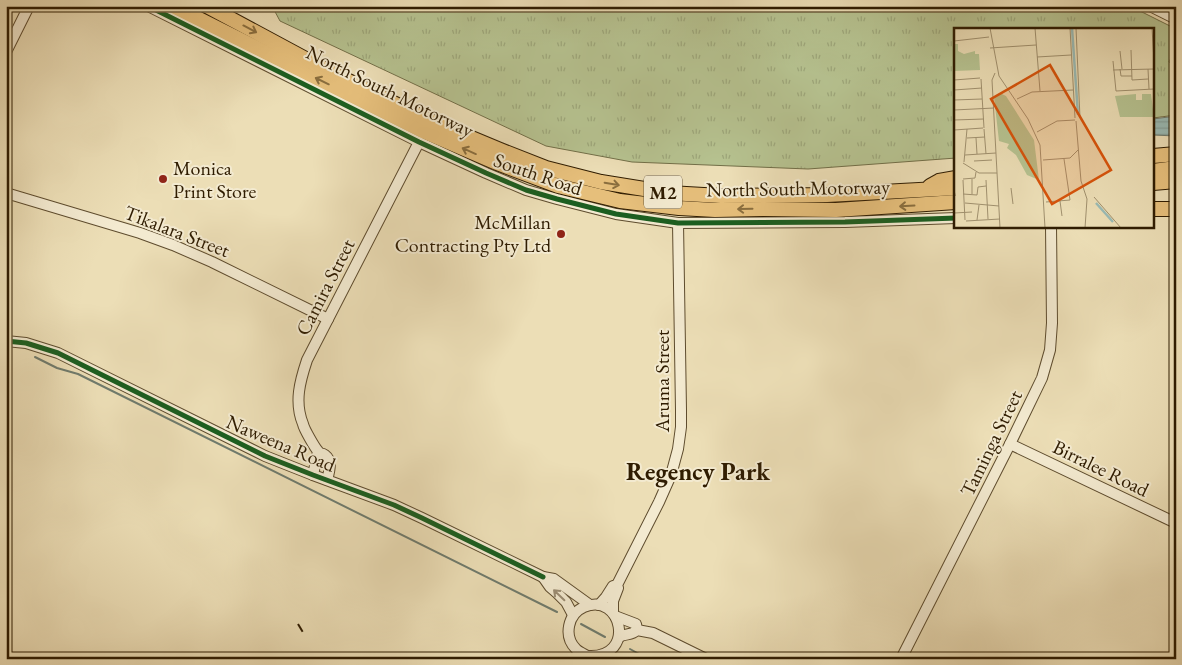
<svg xmlns="http://www.w3.org/2000/svg" width="1182" height="665" viewBox="0 0 1182 665" font-family="'EB Garamond',serif">
<style>
.grass{fill:url(#grass-tufts);stroke:#726f48}
.water{fill:url(#water-rules);stroke:#6f7b6d}
.lines{fill:none;stroke-linecap:round;stroke-linejoin:round}
.stream{stroke:#6f7b6d;stroke-width:2}
.minor-casing{stroke:#5e4c2e;stroke-width:12}
.highway-casing{stroke:#2f1c01;stroke-width:16}
.minor{stroke:#f3ead0;stroke-width:10}
.highway{stroke:#e6bf7b;stroke-width:14}
.rail{stroke:#2f1c01;stroke-width:2;stroke-dasharray:9 9;stroke-linecap:butt}
.cycleway-casing{stroke:#f3ead0;stroke-width:8}
.cycleway{stroke:#1b5e20;stroke-width:5}
.oneway{stroke:#8a6e3e}
.oneway2{stroke:#9b8d73}
.poi-dot{fill:#8f2418;stroke:#f3ead0;stroke-width:2}
.labels{text-anchor:middle;stroke-width:4;stroke-linejoin:round;paint-order:stroke}
.shield{fill:#f3ead0;stroke:#6a5a3f;stroke-width:1}
.shield-label{font-size:19px;font-weight:bold;fill:#2f1c01}
.street-label{font-size:20px;fill:#2f1c01;stroke:#f3ead0}
.poi-label{font-size:20px;fill:#2f1c01;stroke:#f3ead0;text-anchor:start}
.district-label{font-size:25px;font-weight:bold;fill:#2f1c01;stroke:#f3ead0}
.inset-river{fill:none;stroke:#9abbb5;stroke-width:2.5}
.inset-road{fill:none;stroke:#a0906e;stroke-width:1}
.view{fill:#d6530b;fill-opacity:0.15;stroke:#d6530b;stroke-width:2.5}
.inset-edge{fill:none;stroke:#2f1c01;stroke-width:2.5}
</style>
<defs>
<pattern id="grass-tufts" width="24" height="20" patternUnits="userSpaceOnUse" patternTransform="scale(1.25)"><rect width="24" height="20" fill="#b6c290"/><path d="M3 7l-1-3M5 7V3M7 7l1-3M15 17l-1-3M17 17v-4M19 17l1-3" fill="none" stroke="#9da67a"/></pattern>
<pattern id="water-rules" width="6" height="5" patternUnits="userSpaceOnUse" patternTransform="scale(1.25)"><rect width="6" height="5" fill="#9abbb5"/><path d="M0 2.5h6" fill="none" stroke="#85a09a"/></pattern>
</defs>
<rect width="100%" height="100%" fill="#ecdeb6"/>
<filter id="stains"><feTurbulence type="fractalNoise" baseFrequency=".004" numOctaves="4"/><feColorMatrix values="0 0 0 0 .2 0 0 0 0 .09 0 0 0 0 .02 0 0 0 .5 -.17"/></filter>
<radialGradient id="worn" r=".72"><stop offset=".6" stop-color="#630" stop-opacity="0"/><stop offset="1" stop-color="#630" stop-opacity=".3"/></radialGradient>
<path class="grass" d="M272 6H1130L1176 29V47L1169 62 1176 67V115L1153 118V29H956V158L808 169 632 162 546 146 280 21Z"/>
<path class="water" d="M1176 116V136L1153 135V119Z"/>
<g class="lines">
<g class="stream">
<path d="M35 357 57 368 78 374 557 612"/>
<path d="M581 624 605 637"/>
<path d="M630 649 648 659"/>
</g>
<g class="minor-casing">
<g id="minor">
<path d="M148 6 419 142 486 173 526 190 557 199 616 214 678 223 845 222 956 218"/>
<path d="M1150 6 1176 19"/>
<path d="M6 52 29 6"/>
<path d="M6 193 140 233 173 245 212 262 328 319"/>
<path d="M6 341 26 343 58 353 265 456 313 475 394 505 422 518 543 577 554 579 590 605"/>
<path d="M1010 444 1176 523"/>
<path d="M313 475 318 452"/>
<path d="M327 480C329 472 333 461 325 455 321 452 321 455 318 451 315 448 304 429 303 424 294 402 300 381 307 360L419 142"/>
<path d="M543 577 550 587 557 593 566 602 573 615"/>
<path d="M599 605 606 597 613 586 617 585"/>
<path d="M613 613V601L618 588 617 585 659 502 671 475 678 449 681 427V410L678 223"/>
<path d="M615 616 636 624 637 630"/>
<path d="M619 637C626 633 631 636 637 630L653 633 706 659"/>
<path d="M588 656C637 659 622 591 584 607 568 614 563 636 576 649 580 653 587 655 592 659"/>
<path d="M901 659 1010 444 1042 378 1050 350 1052 323 1051 226"/>
</g>
</g>
<g class="highway-casing">
<g id="highway">
<path d="M173 6 423 131 497 163 558 186 620 201 679 208 715 210 763 209 836 210 956 202"/>
<path d="M207 6 326 70 428 120 500 150 546 168 601 182 669 193 721 196 827 195 956 188"/>
<path d="M1153 156 1176 154"/>
<path d="M1153 171 1176 168"/>
<path d="M1153 183 1176 181"/>
<path d="M930 186 939 181 956 178"/>
<path d="M1153 209H1176"/>
</g>
</g>
<use href="#minor" class="minor"/>
<use href="#highway" class="highway"/>
<path class="rail" d="M298 624 307 639"/>
<g class="cycleway-casing">
<g id="cycleway">
<path d="M148 6 419 142 486 173 526 190 557 199 616 214 678 223 845 222 956 218"/>
<path d="M6 341 26 343 58 353 265 456 313 475 394 505 422 518 543 577"/>
</g>
</g>
<use href="#cycleway" class="cycleway"/>
</g>
<defs><path id="oneway-shaft" d="M-6 0H5M1.5-3L5.5 0L1.5 3" fill="none" stroke-width="1.6" stroke-linecap="round" stroke-linejoin="round" transform="scale(1.25)"/></defs>
<g class="oneway">
<use href="#oneway-shaft" transform="translate(250 29) rotate(28)"/>
<use href="#oneway-shaft" transform="translate(322 81) rotate(-154)"/>
<use href="#oneway-shaft" transform="translate(469 151) rotate(-156)"/>
<use href="#oneway-shaft" transform="translate(612 184) rotate(10)"/>
<use href="#oneway-shaft" transform="translate(907 206) rotate(177)"/>
<use href="#oneway-shaft" transform="translate(745 209) rotate(179)"/>
</g>
<use class="oneway2" href="#oneway-shaft" transform="translate(559 595) rotate(-136)"/>
<g class="poi-dot">
<circle cx="163" cy="179" r="5"/>
<circle cx="561" cy="234" r="5"/>
</g>
<g class="labels">
<rect class="shield" x="644" y="175.5" width="38" height="33" rx="4"/>
<g class="shield-label">
<text x="663" y="199">M2</text>
</g>
<g class="street-label">
<text transform="translate(390 91) rotate(26)" y="7">North South Motorway</text>
<text transform="translate(538 174) rotate(19)" y="7">South Road</text>
<text transform="translate(798 188) rotate(-1)" y="7">North South Motorway</text>
<text transform="translate(177 231) rotate(21)" y="7">Tikalara Street</text>
<text transform="translate(325 287) rotate(-63)" y="7">Camira Street</text>
<text transform="translate(662 381) rotate(-90)" y="7">Aruma Street</text>
<text transform="translate(281 443) rotate(23)" y="7">Naweena Road</text>
<text transform="translate(991 443) rotate(-64)" y="7">Taminga Street</text>
<text transform="translate(1101 468) rotate(26)" y="7">Birralee Road</text>
</g>
<g class="poi-label">
<text x="173" y="175">Monica<tspan x="173" dy="23">Print Store</tspan></text>
<text x="551" y="229" text-anchor="end">McMillan<tspan x="551" dy="23">Contracting Pty Ltd</tspan></text>
</g>
<g class="district-label">
<text x="698" y="480">Regency Park</text>
</g>
</g>
<g transform="translate(954 28)">
<rect width="200" height="200" fill="#ecdeb6"/>
<path d="M46 65 52 68 80 112 85 152 73 147 62 127 53 120 55 116 45 113 40 69Z" fill="#b6c290"/>
<path d="M182 66V72H188V66H197L200 89H166L161 68Z" fill="#b6c290"/>
<path d="M0 16H4V23L10 26 21 23V26H25L26 42 0 43Z" fill="#b6c290"/>
<path class="inset-river" d="M118 0 124 87M142 175 159 194"/>
<path class="inset-road" d="M36 0 45 48 74 91 86 117 91 200M81 0 86 63M116 0 121 90M122 0 126 90M198 0 200 33M0 13 35 9M36 20 82 17M177 22 178 52 194 51M166 23 168 41M83 29 117 27M159 33 162 63 200 61M166 41 167 48H178M194 41 195 61M159 42 200 41M41 45 38 52 46 200M27 51 30 100M0 52 26 50M0 62 28 60M63 71 78 64 119 62M0 72 28 71M0 82 40 80M0 92 30 91M122 93 127 153 133 171 131 200M30 101 32 126M0 102 29 100M83 104 103 93 121 92M13 110 31 109M22 110 23 126M11 127 42 125M89 132 116 130 124 122M20 133 38 132M10 134 13 101M9 135 25 145H43M9 151 21 150 22 144M18 151V166M9 152 11 192M32 152 34 191M0 160 1 168 0 161M57 160 59 176M9 166 23 167 24 159 32 158M140 169 167 200M106 173 108 188M92 174 116 172 110 131M11 175 45 178M0 185 18 184M23 192 25 177M12 193 46 191"/>
<path class="view" d="M96 37 157 142 98 176 37 71Z"/>
<rect width="200" height="200" class="inset-edge"/>
</g>
<rect width="1182" height="665" fill="none" stroke="#ecdeb6" stroke-width="25"/>
<rect x="8" y="8" width="1167" height="650" fill="none" stroke="#2f1c01" stroke-width="2.5"/>
<rect x="12" y="12" width="1157" height="640" fill="none" stroke="#2f1c01"/>
<rect width="100%" height="100%" filter="url(#stains)"/>
<rect width="100%" height="100%" fill="url(#worn)"/>
</svg>
